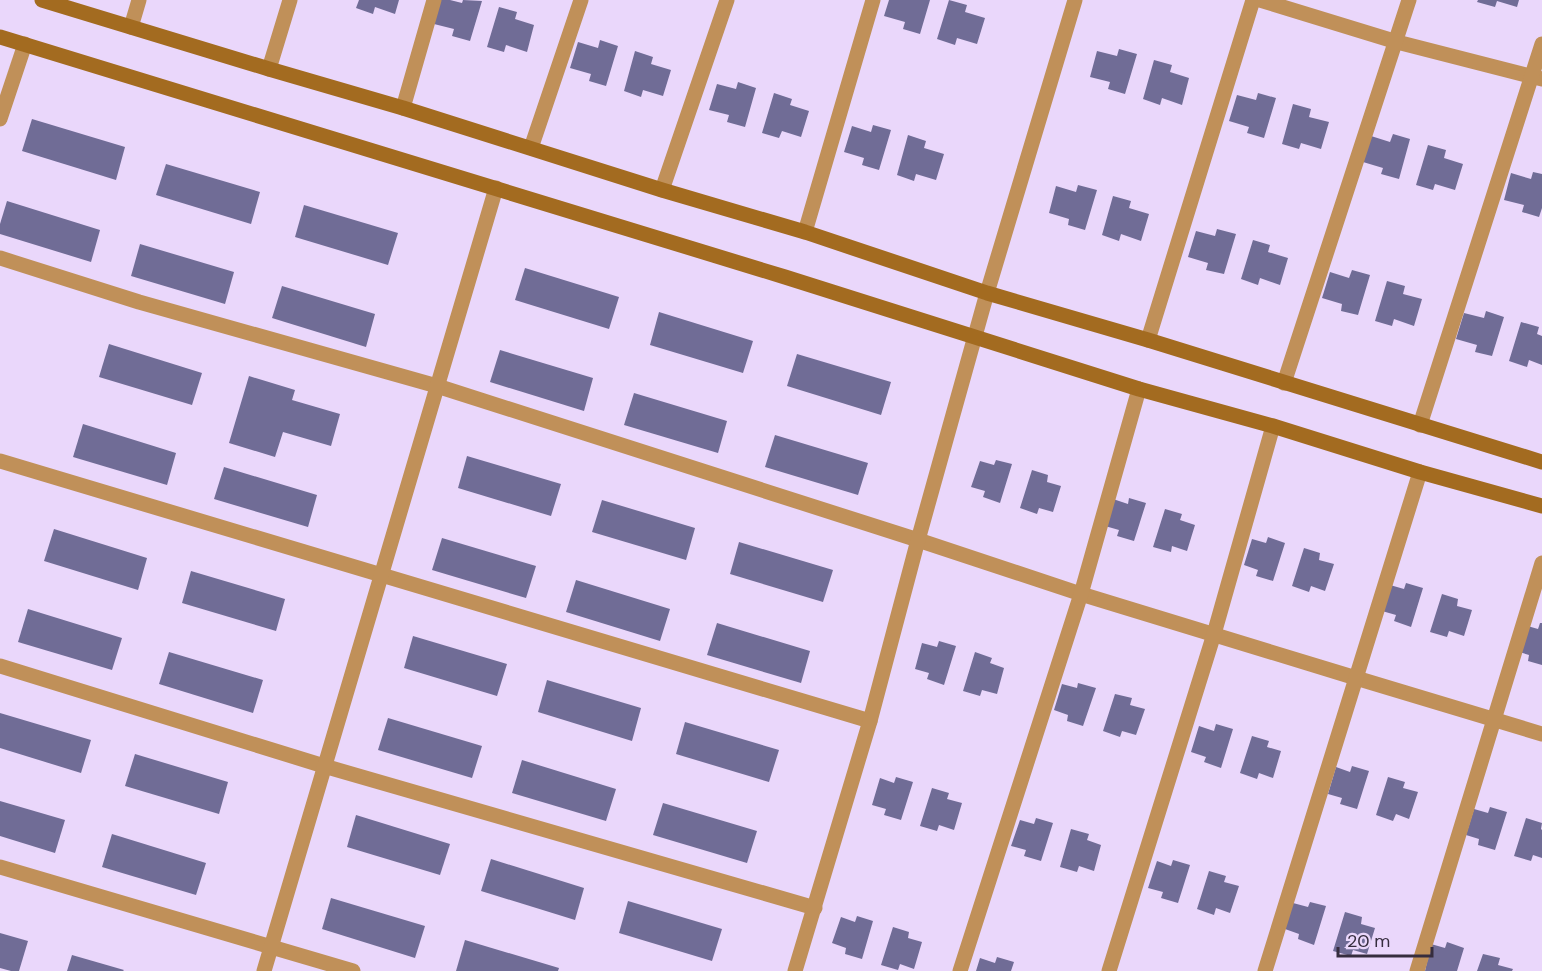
<svg xmlns="http://www.w3.org/2000/svg" width="1542" height="971" viewBox="0 0 1542 971" font-family="'DM Sans',sans-serif">
<style>
.building{fill:#706c96}
.lines{fill:none;stroke-linecap:round;stroke-linejoin:round}
.street{stroke:#c09059;stroke-width:15}
.secondary{stroke:#a36b20;stroke-width:15}
</style>
<rect width="100%" height="100%" fill="#ead7fb"/>
<g class="building">
<path d="M359 0H399L395 14 375 7 373 14 356 8Z"/>
<path d="M441 0H450L462 3 463 0 482 1 470 41 452 36 454 29 434 24Z"/>
<path d="M889 0H930L920 34 903 29 905 22 884 16Z"/>
<path d="M949 0 967 5 965 12 985 18 977 44 957 38 955 45 937 39Z"/>
<path d="M1478 0H1519L1517 7 1497 1 1495 7 1477 2Z"/>
<path d="M499 7 517 12 515 19 534 25 527 52 506 45 504 52 487 47Z"/>
<path d="M600 40 618 46 606 86 589 81 591 74 570 68 578 42 598 48Z"/>
<path d="M1119 49 1137 54 1125 94 1108 89 1110 82 1090 77 1097 51 1117 56Z"/>
<path d="M635 51 653 57 651 64 671 70 663 96 643 90 641 97 624 91Z"/>
<path d="M1154 60 1172 65 1170 72 1189 78 1182 105 1162 98 1160 105 1143 99Z"/>
<path d="M738 82 756 88 745 127 727 122 729 115 709 110 717 84 736 89Z"/>
<path d="M774 93 792 99 790 105 809 111 801 137 782 131 779 138 762 133Z"/>
<path d="M1258 93 1276 98 1264 138 1247 133 1249 127 1229 121 1237 95 1256 100Z"/>
<path d="M1293 104 1311 109 1309 117 1329 122 1321 149 1301 143 1299 149 1282 144Z"/>
<path d="M32 119 125 147 116 180 22 151Z"/>
<path d="M873 125 891 130 879 170 862 165 864 158 844 152 852 126 871 132Z"/>
<path d="M1393 134 1410 139 1399 179 1381 174 1383 168 1363 162 1371 136 1390 142Z"/>
<path d="M908 135 926 141 924 148 944 154 936 180 916 174 914 181 897 175Z"/>
<path d="M1428 145 1446 150 1444 158 1463 164 1455 190 1435 184 1433 190 1416 185Z"/>
<path d="M166 164 260 192 251 224 156 195Z"/>
<path d="M1533 172 1542 174V208L1539 217 1522 212 1524 205 1504 200 1511 173 1531 179Z"/>
<path d="M1078 185 1097 190 1085 230 1068 225 1069 219 1049 213 1056 186 1076 192Z"/>
<path d="M1113 196 1131 201 1129 208 1149 214 1141 241 1121 234 1119 241 1102 235Z"/>
<path d="M7 201 100 230 91 262 0 234V224Z"/>
<path d="M304 205 398 233 388 265 295 237Z"/>
<path d="M1217 229 1236 234 1224 274 1206 270 1208 263 1188 257 1196 231 1215 236Z"/>
<path d="M1253 240 1270 245 1268 252 1288 258 1280 285 1260 278 1258 285 1241 279Z"/>
<path d="M140 244 234 272 225 304 131 276Z"/>
<path d="M525 268 619 297 609 329 515 300Z"/>
<path d="M1352 270 1370 275 1358 315 1341 311 1342 304 1322 298 1330 272 1349 278Z"/>
<path d="M1387 281 1405 286 1403 294 1422 299 1414 326 1394 319 1392 326 1375 321Z"/>
<path d="M282 286 375 314 366 347 272 318Z"/>
<path d="M1486 311 1504 317 1492 356 1475 352 1477 345 1456 339 1464 313 1484 318Z"/>
<path d="M659 312 753 341 743 373 650 345Z"/>
<path d="M1521 322 1539 327 1537 334 1542 336V365L1529 360 1527 367 1509 361Z"/>
<path d="M109 344 202 373 192 405 99 377Z"/>
<path d="M500 350 593 378 584 411 490 382Z"/>
<path d="M797 354 891 382 881 415 787 386Z"/>
<path d="M249 376 295 390 292 400 340 414 331 446 283 432 275 457 229 443Z"/>
<path d="M634 393 727 421 718 453 624 425Z"/>
<path d="M83 424 176 453 167 485 73 457Z"/>
<path d="M775 435 868 463 858 495 765 467Z"/>
<path d="M467 456 561 484 551 516 458 488Z"/>
<path d="M996 460 1012 464 1000 503 983 497 985 491 971 487 980 461 994 465Z"/>
<path d="M224 467 317 495 308 527 214 499Z"/>
<path d="M1032 470 1048 475 1047 482 1061 486 1053 512 1039 508 1037 514 1020 508Z"/>
<path d="M1129 498 1146 503 1134 541 1117 536 1119 530 1105 526 1113 499 1128 504Z"/>
<path d="M602 500 695 528 686 560 592 532Z"/>
<path d="M1165 509 1182 514 1180 520 1195 525 1187 551 1172 546 1171 552 1153 547Z"/>
<path d="M54 529 147 558 138 590 44 561Z"/>
<path d="M1268 537 1285 543 1273 581 1256 576 1258 570 1244 565 1252 539 1266 543Z"/>
<path d="M442 538 536 566 526 598 432 570Z"/>
<path d="M739 542 833 570 823 602 730 574Z"/>
<path d="M1304 548 1320 553 1319 560 1334 564 1325 591 1311 586 1309 592 1292 586Z"/>
<path d="M191 571 285 599 276 631 182 603Z"/>
<path d="M576 580 670 609 660 641 566 612Z"/>
<path d="M1406 583 1423 588 1411 627 1394 621 1396 615 1382 611 1390 585 1404 589Z"/>
<path d="M1442 594 1458 599 1457 606 1472 610 1464 636 1449 631 1447 637 1430 632Z"/>
<path d="M28 609 122 638 112 670 18 642Z"/>
<path d="M717 623 810 651 801 683 707 655Z"/>
<path d="M1540 623H1542V665L1528 661 1529 655 1516 651 1524 625 1538 629Z"/>
<path d="M413 636 507 664 497 696 404 668Z"/>
<path d="M939 641 956 646 944 685 927 679 929 673 915 669 922 643 937 647Z"/>
<path d="M169 652 263 680 253 713 159 684Z"/>
<path d="M975 652 992 658 990 663 1004 668 997 694 982 690 980 696 963 691Z"/>
<path d="M547 680 641 708 632 741 538 712Z"/>
<path d="M1078 683 1096 688 1083 726 1067 721 1068 715 1054 710 1062 684 1077 688Z"/>
<path d="M1115 694 1132 698 1130 705 1145 709 1136 735 1122 731 1120 737 1103 731Z"/>
<path d="M0 713 91 740 81 773 0 748Z"/>
<path d="M388 718 482 746 472 778 378 750Z"/>
<path d="M685 722 779 750 769 782 676 754Z"/>
<path d="M1216 724 1233 729 1221 768 1204 762 1206 757 1191 752 1199 726 1214 731Z"/>
<path d="M1252 736 1269 741 1267 747 1281 751 1273 778 1259 773 1257 779 1240 773Z"/>
<path d="M135 754 228 782 219 814 125 786Z"/>
<path d="M522 760 616 789 606 821 512 793Z"/>
<path d="M1352 766 1369 771 1357 809 1340 804 1342 798 1328 794 1336 767 1350 772Z"/>
<path d="M896 777 913 782 901 820 884 815 886 809 872 805 880 778 894 783Z"/>
<path d="M1388 777 1405 782 1403 788 1418 792 1409 819 1396 814 1393 821 1376 815Z"/>
<path d="M932 788 949 793 947 799 962 803 954 830 939 825 937 831 920 826Z"/>
<path d="M0 801 65 820 55 853 0 836Z"/>
<path d="M663 803 757 831 747 863 653 835Z"/>
<path d="M1490 807 1507 812 1495 850 1478 845 1479 839 1466 835 1474 809 1488 813Z"/>
<path d="M356 815 450 844 440 875 347 847Z"/>
<path d="M1036 818 1053 823 1041 861 1024 856 1026 850 1011 846 1020 820 1034 824Z"/>
<path d="M1526 818 1542 823 1541 829 1542 830V858L1533 855 1531 861 1514 856Z"/>
<path d="M1071 829 1089 834 1087 840 1101 845 1094 871 1079 866 1077 872 1060 867Z"/>
<path d="M112 834 206 863 196 895 102 867Z"/>
<path d="M491 859 584 888 575 920 481 891Z"/>
<path d="M1173 860 1190 865 1178 903 1161 898 1163 892 1148 888 1157 861 1171 866Z"/>
<path d="M1209 871 1226 876 1224 882 1239 886 1230 913 1216 908 1214 915 1197 909Z"/>
<path d="M331 898 425 926 415 958 322 929Z"/>
<path d="M628 901 722 929 712 961 619 933Z"/>
<path d="M1310 902 1326 906 1314 945 1298 939 1299 934 1285 929 1293 903 1308 907Z"/>
<path d="M1345 912 1362 917 1361 924 1375 928 1367 954 1353 950 1351 956 1333 951Z"/>
<path d="M857 916 873 921 862 959 845 954 846 948 832 943 841 917 855 922Z"/>
<path d="M893 927 909 932 908 938 922 942 914 969 900 964 898 970 881 965Z"/>
<path d="M0 933 28 941 19 971H11L0 968Z"/>
<path d="M465 940 559 968 558 971H456Z"/>
<path d="M1447 942 1464 948 1457 971H1425L1431 944 1445 948Z"/>
<path d="M1483 954 1500 958 1498 965 1513 969 1512 971H1477Z"/>
<path d="M72 955 124 970 123 971H67Z"/>
<path d="M997 957 1014 962 1011 971H976L980 958 995 963Z"/>
</g>
<g class="lines">
<g class="street">
<path d="M1260 0 1397 42 1542 79"/>
<path d="M131 27 139 0"/>
<path d="M269 69 290 0"/>
<path d="M403 108 434 0"/>
<path d="M0 119 25 44"/>
<path d="M531 148 581 0"/>
<path d="M662 190 727 0"/>
<path d="M805 232 873 0"/>
<path d="M0 258 139 302 437 386 918 540 1081 594 1356 678 1542 734"/>
<path d="M1148 340 1253 0"/>
<path d="M1284 383 1409 0"/>
<path d="M1420 425 1542 44"/>
<path d="M0 461 870 721"/>
<path d="M0 666 324 766 815 908"/>
<path d="M0 867 353 971"/>
<path d="M264 971 496 188"/>
<path d="M795 971 870 721 918 540 987 293 1075 0"/>
<path d="M960 971 1081 594 1139 389"/>
<path d="M1109 971 1214 634 1273 426"/>
<path d="M1265 971 1420 472"/>
<path d="M1417 971 1542 563"/>
</g>
<g class="secondary">
<path d="M42 0 269 69 403 108 662 190 805 232 987 293 1148 340 1542 462"/>
<path d="M0 37 785 277 1139 389 1273 426 1420 472 1542 506"/>
</g>
</g>
<path d="M1338 947v9h94v-9" fill="none" stroke="#362d3e" stroke-width="3"/>
<text x="1347" y="947" font-size="18" fill="#362d3e" stroke="#ead7fb" stroke-width="4.5" paint-order="stroke">20 m</text>
</svg>
